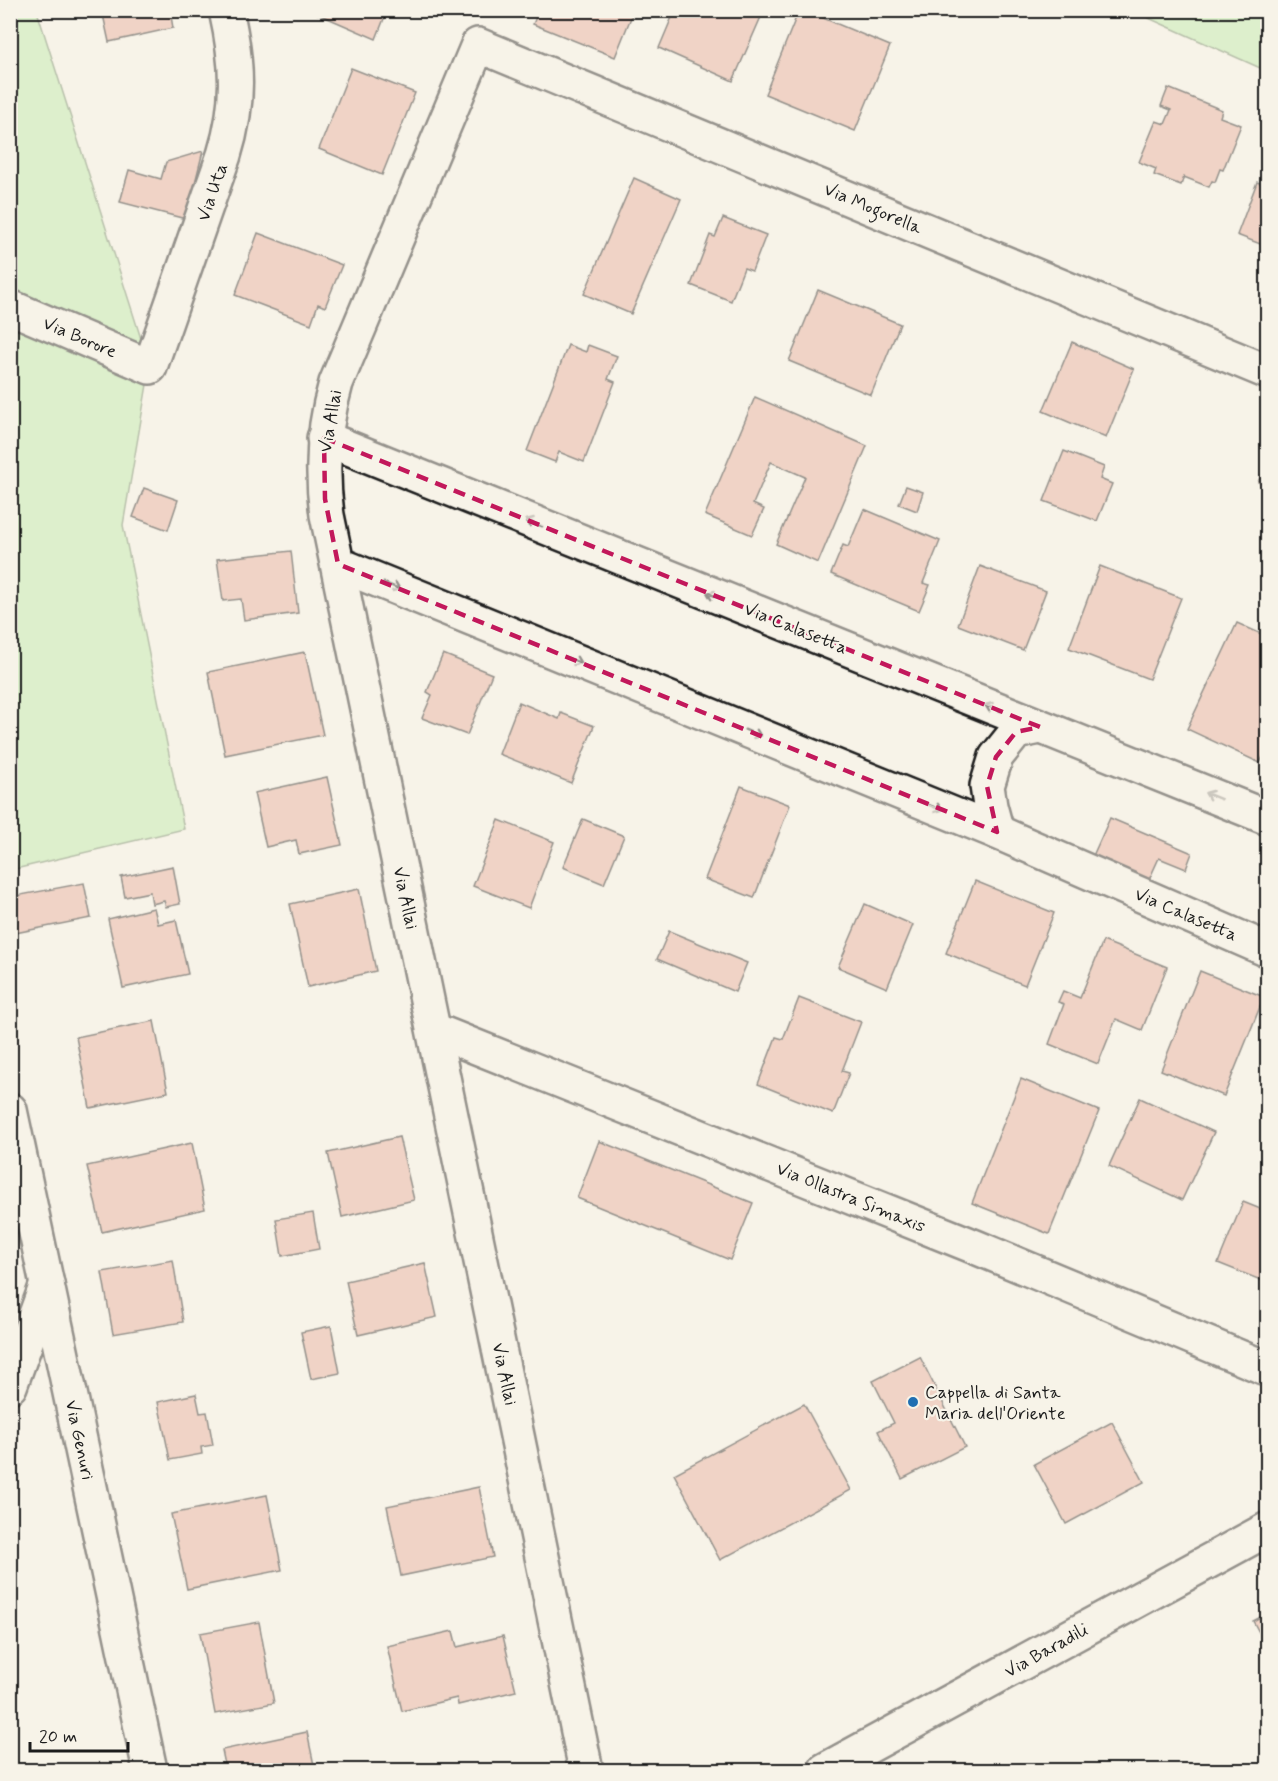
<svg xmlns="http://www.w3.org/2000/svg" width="1278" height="1781" viewBox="0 0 1278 1781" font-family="Mynerve,sans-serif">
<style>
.green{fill:#bcebaa;stroke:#6c8463;stroke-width:1.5}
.building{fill:#e6ae9d;stroke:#1c1c1c;stroke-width:1.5}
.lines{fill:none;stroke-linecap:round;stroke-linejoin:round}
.minor-casing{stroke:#1c1c1c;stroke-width:38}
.minor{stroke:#f7f3e8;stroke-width:33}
.oneway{stroke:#94928c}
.marked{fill:none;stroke:#c2185b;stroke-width:4.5;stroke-dasharray:12 8;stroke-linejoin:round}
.poi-dot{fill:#1f6fb2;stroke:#f7f3e8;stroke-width:2}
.labels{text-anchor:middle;stroke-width:4.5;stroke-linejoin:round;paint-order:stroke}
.street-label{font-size:18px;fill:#1c1c1c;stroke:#f7f3e8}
.poi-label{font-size:18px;fill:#1c1c1c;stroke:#f7f3e8;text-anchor:start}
</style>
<rect width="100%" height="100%" fill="#f7f3e8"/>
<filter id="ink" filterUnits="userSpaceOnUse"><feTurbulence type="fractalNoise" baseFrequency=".0167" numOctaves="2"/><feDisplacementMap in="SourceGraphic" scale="12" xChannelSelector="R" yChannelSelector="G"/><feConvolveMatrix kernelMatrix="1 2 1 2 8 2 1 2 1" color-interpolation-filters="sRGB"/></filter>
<g filter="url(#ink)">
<g class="green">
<path d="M10 11H37L150 367 123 525 184 829 11 870Z"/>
<path d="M1133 11H1267V71Z"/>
</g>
<g class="building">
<path d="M102 10H170L173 28 109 42Z"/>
<path d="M309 10H387V11L376 39Z"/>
<path d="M539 10H634L615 57 533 24Z"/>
<path d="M675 10H764L733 81 659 48Z"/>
<path d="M799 10H804L890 46 855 131 765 94Z"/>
<path d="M351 68 415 93 382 175 319 149Z"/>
<path d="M1168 88 1222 110 1220 117 1241 125 1223 170 1220 169 1215 182 1212 181 1209 187 1184 177 1181 185 1154 175 1156 169 1139 162 1156 121 1165 124 1171 110 1161 106Z"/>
<path d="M203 151 186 219 120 202 129 170 161 179 166 162Z"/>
<path d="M634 178 681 199 631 314 584 294Z"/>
<path d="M1257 182 1268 186V247L1237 235Z"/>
<path d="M723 218 766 235 752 271 744 268 731 301 691 285 710 235 715 237Z"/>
<path d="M258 233 342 265 325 307 318 304 311 324 235 295Z"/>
<path d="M818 290 900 324 871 395 789 361Z"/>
<path d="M1072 342 1134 369 1106 438 1043 411Z"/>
<path d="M568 345 586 352 588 345 617 356 608 379 615 382 584 462 559 452 555 462 527 451Z"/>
<path d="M755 397 867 446 818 563 776 544 805 477 771 462 753 504 764 509 752 535 705 515Z"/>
<path d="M1064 451 1104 467 1100 479 1112 484 1097 521 1044 501Z"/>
<path d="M1268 462V487L1258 482Z"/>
<path d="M906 486 923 492 917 511 899 504Z"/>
<path d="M144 488 178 500 168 530 133 517Z"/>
<path d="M864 509 940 541 923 583 930 585 919 611 831 574 843 545 848 547Z"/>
<path d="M291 551 298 613 244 620 241 599 223 601 217 559Z"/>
<path d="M980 566 1046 591 1023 650 958 625Z"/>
<path d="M1100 566 1181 598 1149 679 1069 648Z"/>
<path d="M1237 623 1268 637V746L1260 763 1187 729Z"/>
<path d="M305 652 323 735 225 755 208 672Z"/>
<path d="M443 654 492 674 467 735 422 718 432 695 427 692Z"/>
<path d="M519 702 559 719 561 713 594 726 571 783 499 754Z"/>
<path d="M327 777 342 845 299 854 296 840 266 847 254 793Z"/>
<path d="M741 786 790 805 754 898 705 879Z"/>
<path d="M1110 818 1192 853 1186 869 1159 858 1148 882 1092 858Z"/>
<path d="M583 819 624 836 604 884 563 867Z"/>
<path d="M499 820 554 842 529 908 473 886Z"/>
<path d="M173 866 180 904 166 907 164 901 152 904 150 892 125 897 121 877Z"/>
<path d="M975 881 1054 913 1025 985 946 953Z"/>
<path d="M84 883 91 918 10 934V897Z"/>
<path d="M359 889 376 971 308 987 290 904Z"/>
<path d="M865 904 913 925 887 988 838 967Z"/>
<path d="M154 908 158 924 176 920 188 974 123 988 108 919Z"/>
<path d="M669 931 747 963 735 992 657 959Z"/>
<path d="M1103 941 1167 967 1142 1030 1116 1019 1098 1064 1049 1044 1064 1004 1058 1002 1063 991 1080 998Z"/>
<path d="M1200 971 1264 997 1224 1096 1161 1070Z"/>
<path d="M799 998 861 1022 842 1071 849 1073 833 1114 758 1084 776 1037 783 1039Z"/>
<path d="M154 1021 168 1092 90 1108 76 1037Z"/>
<path d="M1021 1079 1099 1111 1049 1234 972 1203Z"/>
<path d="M1140 1098 1214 1132 1182 1200 1109 1166Z"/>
<path d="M399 1137 414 1200 342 1217 328 1153Z"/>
<path d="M599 1141 753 1203 730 1260 577 1198Z"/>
<path d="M192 1143 205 1209 102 1232 87 1166Z"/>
<path d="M1243 1202 1268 1212V1283L1218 1263Z"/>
<path d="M313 1213 319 1249 282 1256 276 1219Z"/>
<path d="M173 1260 183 1322 113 1334 102 1272Z"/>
<path d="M425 1263 437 1317 358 1335 346 1281Z"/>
<path d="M331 1326 340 1373 311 1379 301 1332Z"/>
<path d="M920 1357 965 1447 902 1479 878 1431 894 1423 873 1381Z"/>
<path d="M196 1394 200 1413 207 1412 213 1445 201 1447 202 1454 170 1460 158 1402Z"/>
<path d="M804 1404 851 1490 720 1560 674 1474Z"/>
<path d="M1112 1422 1144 1482 1066 1524 1034 1464Z"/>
<path d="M479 1487 493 1557 401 1576 387 1506Z"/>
<path d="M267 1495 282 1570 187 1589 171 1514Z"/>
<path d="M1268 1613V1649L1253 1621Z"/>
<path d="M259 1622 274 1703 215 1714 200 1633Z"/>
<path d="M453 1631 457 1647 503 1636 516 1691 458 1705 457 1698 402 1711 387 1646Z"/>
<path d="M307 1732 315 1770H226L222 1750Z"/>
</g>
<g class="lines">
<g class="minor-casing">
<g id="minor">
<path d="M10 307 150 367 224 155C240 103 238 63 226 10"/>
<path d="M324 438 1268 818"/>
<path d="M338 564 997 832 1268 950"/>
<path d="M997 832 990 806 987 786 996 757 1016 732 1040 727"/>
<path d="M434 1030 973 1246 1268 1369"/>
<path d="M10 1110 150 1770"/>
<path d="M10 1386 47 1284"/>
<path d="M586 1770 327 515C321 470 323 427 336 383L478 45 1268 372"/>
<path d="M825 1770 1268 1529"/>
</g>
</g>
<use href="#minor" class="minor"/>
</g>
<defs><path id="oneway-shaft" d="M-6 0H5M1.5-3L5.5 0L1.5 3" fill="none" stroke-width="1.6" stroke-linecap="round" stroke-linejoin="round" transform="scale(1.5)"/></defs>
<g class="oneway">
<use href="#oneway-shaft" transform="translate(534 523) rotate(-158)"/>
<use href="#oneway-shaft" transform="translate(392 586) rotate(22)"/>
<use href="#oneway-shaft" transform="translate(715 596) rotate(-158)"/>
<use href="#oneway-shaft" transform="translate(573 660) rotate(22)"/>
<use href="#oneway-shaft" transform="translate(993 708) rotate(-158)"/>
<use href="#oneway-shaft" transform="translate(753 733) rotate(22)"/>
<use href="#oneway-shaft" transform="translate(1213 796) rotate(-158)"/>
<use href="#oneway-shaft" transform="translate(934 807) rotate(22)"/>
</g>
</g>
<path d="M0 0H1278V1781H0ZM324 438 1040 727 1016 732 996 757 987 786 997 832 338 564 325 499Z" fill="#f7f3e8" fill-opacity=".55" fill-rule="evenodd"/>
<path class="marked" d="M324 438 1040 727 1016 732 996 757 987 786 997 832 338 564 325 499Z"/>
<circle class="poi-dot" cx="913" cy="1402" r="6"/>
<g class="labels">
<g class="street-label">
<text transform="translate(212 192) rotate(-71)" y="6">Via Uta</text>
<text transform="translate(873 208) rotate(23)" y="6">Via Mogorella</text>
<text transform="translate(80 337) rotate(23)" y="6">Via Borore</text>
<text transform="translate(330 421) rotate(-80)" y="6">Via Allai</text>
<text transform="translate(796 628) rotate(22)" y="6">Via Calasetta</text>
<text transform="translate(406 898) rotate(78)" y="6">Via Allai</text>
<text transform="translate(1186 914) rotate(23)" y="6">Via Calasetta</text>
<text transform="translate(851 1197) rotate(22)" y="6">Via Ollastra Simaxis</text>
<text transform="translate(505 1374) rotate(78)" y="6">Via Allai</text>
<text transform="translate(80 1440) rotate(78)" y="6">Via Genuri</text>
<text transform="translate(1046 1650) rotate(-29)" y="6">Via Baradili</text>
</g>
<g class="poi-label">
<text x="925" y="1398">Cappella di Santa<tspan x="925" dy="21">Maria dell'Oriente</tspan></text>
</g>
</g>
<rect width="1278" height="1781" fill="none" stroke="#f7f3e8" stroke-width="36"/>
<rect x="18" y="18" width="1242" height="1745" fill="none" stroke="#1c1c1c" stroke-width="2" filter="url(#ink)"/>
<path d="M30 1742v9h98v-9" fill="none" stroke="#1c1c1c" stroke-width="3"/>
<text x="39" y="1742" font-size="18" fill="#1c1c1c" stroke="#f7f3e8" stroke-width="4.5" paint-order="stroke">20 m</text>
</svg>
